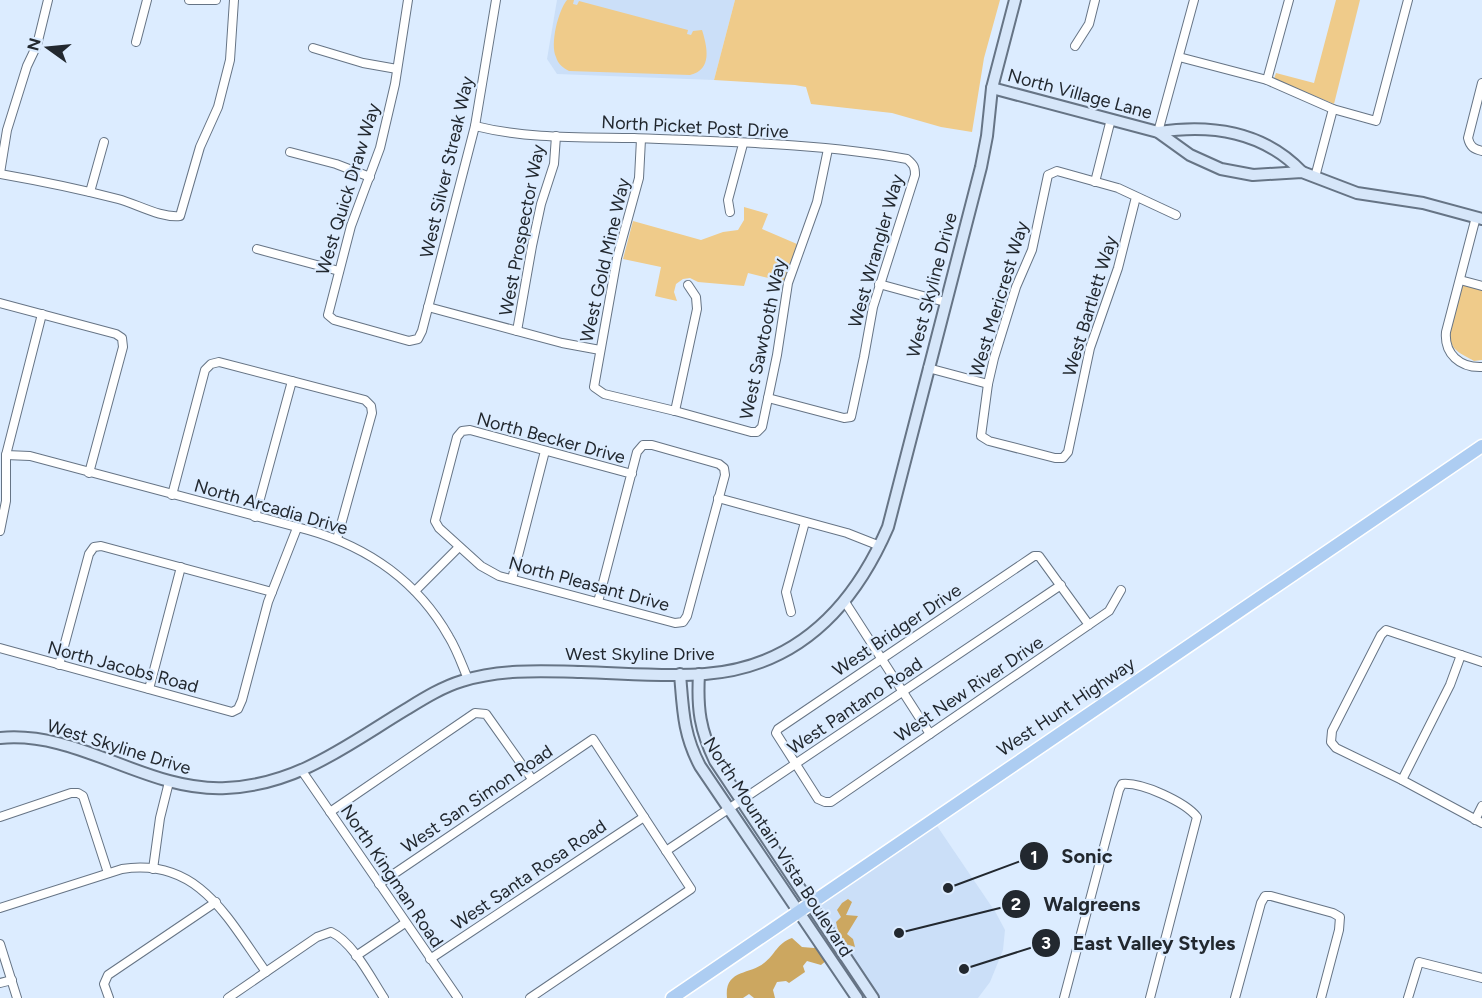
<svg xmlns="http://www.w3.org/2000/svg" width="1482" height="998" viewBox="0 0 1482 998" font-family="Figtree,sans-serif">
<style>
.built{fill:#cbdff8}
.green{fill:#efcb8a}
.water{fill:#cca760}
.lines{fill:none;stroke-linecap:round;stroke-linejoin:round}
.street-casing{stroke:#667485;stroke-width:10}
.secondary-casing{stroke:#667485;stroke-width:14}
.primary-casing{stroke:#fff;stroke-width:15}
.street{stroke:#fff;stroke-width:8}
.secondary{stroke:#d6e6f9;stroke-width:10}
.primary{stroke:#adcdf2;stroke-width:12}
.labels{text-anchor:middle;stroke-width:4.5;stroke-linejoin:round;paint-order:stroke}
.street-label{font-size:18px;fill:#22282f;stroke:#dcecff}
.leader{fill:none;stroke:#22282f;stroke-width:2}
.callout-dot{fill:#22282f;stroke:#dcecff;stroke-width:2}
.mark-label{font-size:18px;text-anchor:middle;font-weight:bold;fill:#fff}
.callout-label{font-size:20px;text-anchor:middle;font-weight:bold;fill:#22282f;stroke:#dcecff;stroke-width:4.5;stroke-linejoin:round;paint-order:stroke}
</style>
<rect width="100%" height="100%" fill="#dcecff"/>
<g class="built">
<path d="M557 0H735L714 80 557 74 547 59Z"/>
<path d="M933 820 996 913 1005 930 1003 950 990 982 978 998H865L803 909Z"/>
</g>
<g class="green">
<path d="M567 0H574L573 4 577 5 579 1 688 30 687 34 691 35 693 31 702 30C707 46 713 70 690 75L569 71C563 68 558 64 556 57 550 44 558 11 567 0Z"/>
<path d="M735 0H1000L984 58 972 132 941 127 892 113 811 104 806 87 795 85 714 80Z"/>
<path d="M1336 0H1360L1334 104 1274 79 1276 73 1314 83Z"/>
<path d="M744 207 768 214 762 229 797 244 785 282 748 273 744 286 698 282 690 278 683 279 676 284 674 292 677 301 655 296 661 267 623 259 633 221 701 240 723 232 738 230 744 220Z"/>
<path d="M1463 282 1482 289V360L1474 361C1468 357 1459 354 1454 348 1443 333 1458 299 1463 282Z"/>
</g>
<path class="water" d="M848 899 852 902 846 915 858 916 847 934 853 939 855 947 846 944 821 965 807 961 803 966 805 972 789 983 786 981 777 982 773 990 775 998H754L749 994 743 998H727C724 969 750 975 764 963 775 955 777 943 792 938L802 947 814 948 838 931 836 922 841 917 837 910 842 903Z"/>
<g class="lines">
<g class="street-casing">
<g id="street">
<path d="M189 0H216"/>
<path d="M408 0 395 84 380 148 351 226 328 315 334 320 409 341 418 339 422 331 475 126 496 0"/>
<path d="M136 42 147 0"/>
<path d="M1075 46 1089 24 1095 0"/>
<path d="M313 48 363 63 397 69"/>
<path d="M1179 57 1267 80 1333 109 1376 121 1408 0"/>
<path d="M1267 80 1289 0"/>
<path d="M1482 83 1468 138C1470 147 1474 149 1482 151"/>
<path d="M475 126C527 139 581 137 634 138 725 142 818 143 907 159 914 165 915 167 915 175L873 307 864 357 851 417 844 418 768 398"/>
<path d="M1158 132 1194 0"/>
<path d="M641 139 639 178 617 258 594 387 604 394 675 411 751 432H757L762 427 777 355 788 283 817 202 828 149"/>
<path d="M290 152 336 164 370 177"/>
<path d="M0 173 7 130 27 66 37 45 48 0"/>
<path d="M0 174C40 181 79 189 118 199 137 204 160 218 180 216L200 147 218 107 230 60 234 0"/>
<path d="M1315 177 1333 109"/>
<path d="M1095 182 1111 119"/>
<path d="M90 192 104 142"/>
<path d="M1136 197 1118 268 1090 348 1068 452 1063 458H1055L989 441 981 436 988 384 994 358 1016 287 1032 250 1048 175 1057 171 1118 188 1176 215"/>
<path d="M730 212 728 200 743 144"/>
<path d="M1476 217 1446 332C1444 354 1460 368 1482 367"/>
<path d="M257 249 339 271"/>
<path d="M1460 280 1482 286"/>
<path d="M879 284 945 302"/>
<path d="M0 303 116 334 122 338 123 347 89 473"/>
<path d="M428 307 562 343 600 350"/>
<path d="M517 331 532 246 541 204 554 164 556 136"/>
<path d="M928 368 988 384"/>
<path d="M675 411 697 309 696 297 688 285"/>
<path d="M6 455 30 456 308 530C368 547 418 582 449 637 457 650 462 665 468 679"/>
<path d="M172 495 205 370 211 364 219 362 365 400 371 406 372 413 337 539"/>
<path d="M718 498 847 533 880 546"/>
<path d="M255 517 292 381"/>
<path d="M0 531 6 501V455L42 314"/>
<path d="M512 579 545 451"/>
<path d="M415 591 459 547"/>
<path d="M598 602 637 452 643 445H652L719 464 724 468 725 475 687 616 683 622 675 623 499 576 481 566 439 528 435 521 457 437 462 431 470 430 632 474"/>
<path d="M845 602 930 734"/>
<path d="M791 612 786 592 805 522"/>
<path d="M1089 625 1039 556H1034L778 729 776 733 818 799 825 802H831L1109 611 1121 590"/>
<path d="M0 648 232 712 238 709 242 700 268 602 297 528"/>
<path d="M1482 662 1386 630 1381 635 1332 731 1331 742 1336 748 1402 780 1482 823"/>
<path d="M59 665 89 554 94 547 101 546 272 592"/>
<path d="M149 689 181 567"/>
<path d="M302 771 458 998"/>
<path d="M1402 780 1450 685 1461 655"/>
<path d="M330 812 475 713 486 714 532 779"/>
<path d="M0 817 71 793H78L83 796 108 873"/>
<path d="M1475 820 1482 806"/>
<path d="M666 851 1061 585"/>
<path d="M153 869 160 818 169 782"/>
<path d="M379 884 593 739 691 889 530 998"/>
<path d="M0 908 122 869C199 857 228 919 266 972"/>
<path d="M0 944 17 998"/>
<path d="M356 956 405 923"/>
<path d="M430 959 644 817"/>
<path d="M0 983 12 980"/>
<path d="M109 998 104 984 108 975 216 902"/>
<path d="M228 998 317 937 331 932C353 942 371 978 384 998"/>
<path d="M1064 998 1119 790 1122 784C1142 782 1185 802 1197 817L1150 998"/>
<path d="M1235 998 1261 903 1265 896H1271L1333 913 1340 917 1339 930 1321 998"/>
<path d="M1408 998 1419 962 1482 978"/>
</g>
</g>
<g class="secondary-casing">
<g id="secondary">
<path d="M992 88 1158 132 1190 155 1221 169 1253 175 1302 172 1357 193 1423 203 1482 219"/>
<path d="M1158 132C1212 124 1263 131 1302 172"/>
<path d="M680 674C683 709 683 734 700 766L857 998"/>
<path d="M699 674C697 709 700 730 715 761L873 998"/>
<path d="M0 738C79 730 146 792 226 788 297 785 347 745 405 710 423 699 442 687 462 681 501 669 541 671 581 672 622 673 664 677 705 674 797 667 853 608 888 527L981 167 987 136 992 88 1015 0"/>
</g>
</g>
<g class="primary-casing">
<path id="primary" d="M672 998 1482 446"/>
</g>
<use href="#street" class="street"/>
<use href="#secondary" class="secondary"/>
<use href="#primary" class="primary"/>
</g>
<g class="labels">
<g class="street-label">
<text transform="translate(1080 94) rotate(15)" y="6">North Village Lane</text>
<text transform="translate(695 127) rotate(3)" y="6">North Picket Post Drive</text>
<text transform="translate(447 167) rotate(-77)" y="6">West Silver Streak Way</text>
<text transform="translate(348 189) rotate(-73)" y="6">West Quick Draw Way</text>
<text transform="translate(522 230) rotate(-79)" y="6">West Prospector Way</text>
<text transform="translate(876 251) rotate(-74)" y="6">West Wrangler Way</text>
<text transform="translate(605 260) rotate(-77)" y="6">West Gold Mine Way</text>
<text transform="translate(932 285) rotate(-75)" y="6">West Skyline Drive</text>
<text transform="translate(999 299) rotate(-73)" y="6">West Mericrest Way</text>
<text transform="translate(1090 306) rotate(-73)" y="6">West Bartlett Way</text>
<text transform="translate(763 339) rotate(-78)" y="6">West Sawtooth Way</text>
<text transform="translate(551 438) rotate(15)" y="6">North Becker Drive</text>
<text transform="translate(271 507) rotate(16)" y="6">North Arcadia Drive</text>
<text transform="translate(589 584) rotate(15)" y="6">North Pleasant Drive</text>
<text transform="translate(897 630) rotate(-34)" y="6">West Bridger Drive</text>
<text x="640" y="660">West Skyline Drive</text>
<text transform="translate(123 667) rotate(15)" y="6">North Jacobs Road</text>
<text transform="translate(969 689) rotate(-34)" y="6">West New River Drive</text>
<text transform="translate(855 706) rotate(-34)" y="6">West Pantano Road</text>
<text transform="translate(1066 707) rotate(-34)" y="6">West Hunt Highway</text>
<text transform="translate(119 747) rotate(17)" y="6">West Skyline Drive</text>
<text transform="translate(477 799) rotate(-34)" y="6">West San Simon Road</text>
<text transform="translate(778 847) rotate(57)" y="6">North Mountain Vista Boulevard</text>
<text transform="translate(529 875) rotate(-34)" y="6">West Santa Rosa Road</text>
<text transform="translate(392 876) rotate(56)" y="6">North Kingman Road</text>
</g>
</g>
<path class="leader" d="M948 888L1034 856M899 933L1016 904M964 969L1046 943"/>
<g class="callout-dot">
<circle cx="948" cy="888" r="6"/>
<circle cx="899" cy="933" r="6"/>
<circle cx="964" cy="969" r="6"/>
<circle cx="1034" cy="856" r="15"/>
<circle cx="1016" cy="904" r="15"/>
<circle cx="1046" cy="943" r="15"/>
</g>
<g class="mark-label">
<text x="1034" y="863">1</text>
<text x="1016" y="910">2</text>
<text x="1046" y="949">3</text>
</g>
<g class="callout-label">
<text x="1087" y="863">Sonic</text>
<text x="1092" y="911">Walgreens</text>
<text x="1154" y="950">East Valley Styles</text>
</g>
<g transform="translate(48 48) rotate(285)" stroke="#dcecff" stroke-width="4.5" paint-order="stroke">
<path d="M0-4.5L10 22L0 15L-10 22Z" fill="#22282f"/>
<text y="-9" font-size="16" font-weight="bold" text-anchor="middle" fill="#22282f">N</text>
</g>
</svg>
